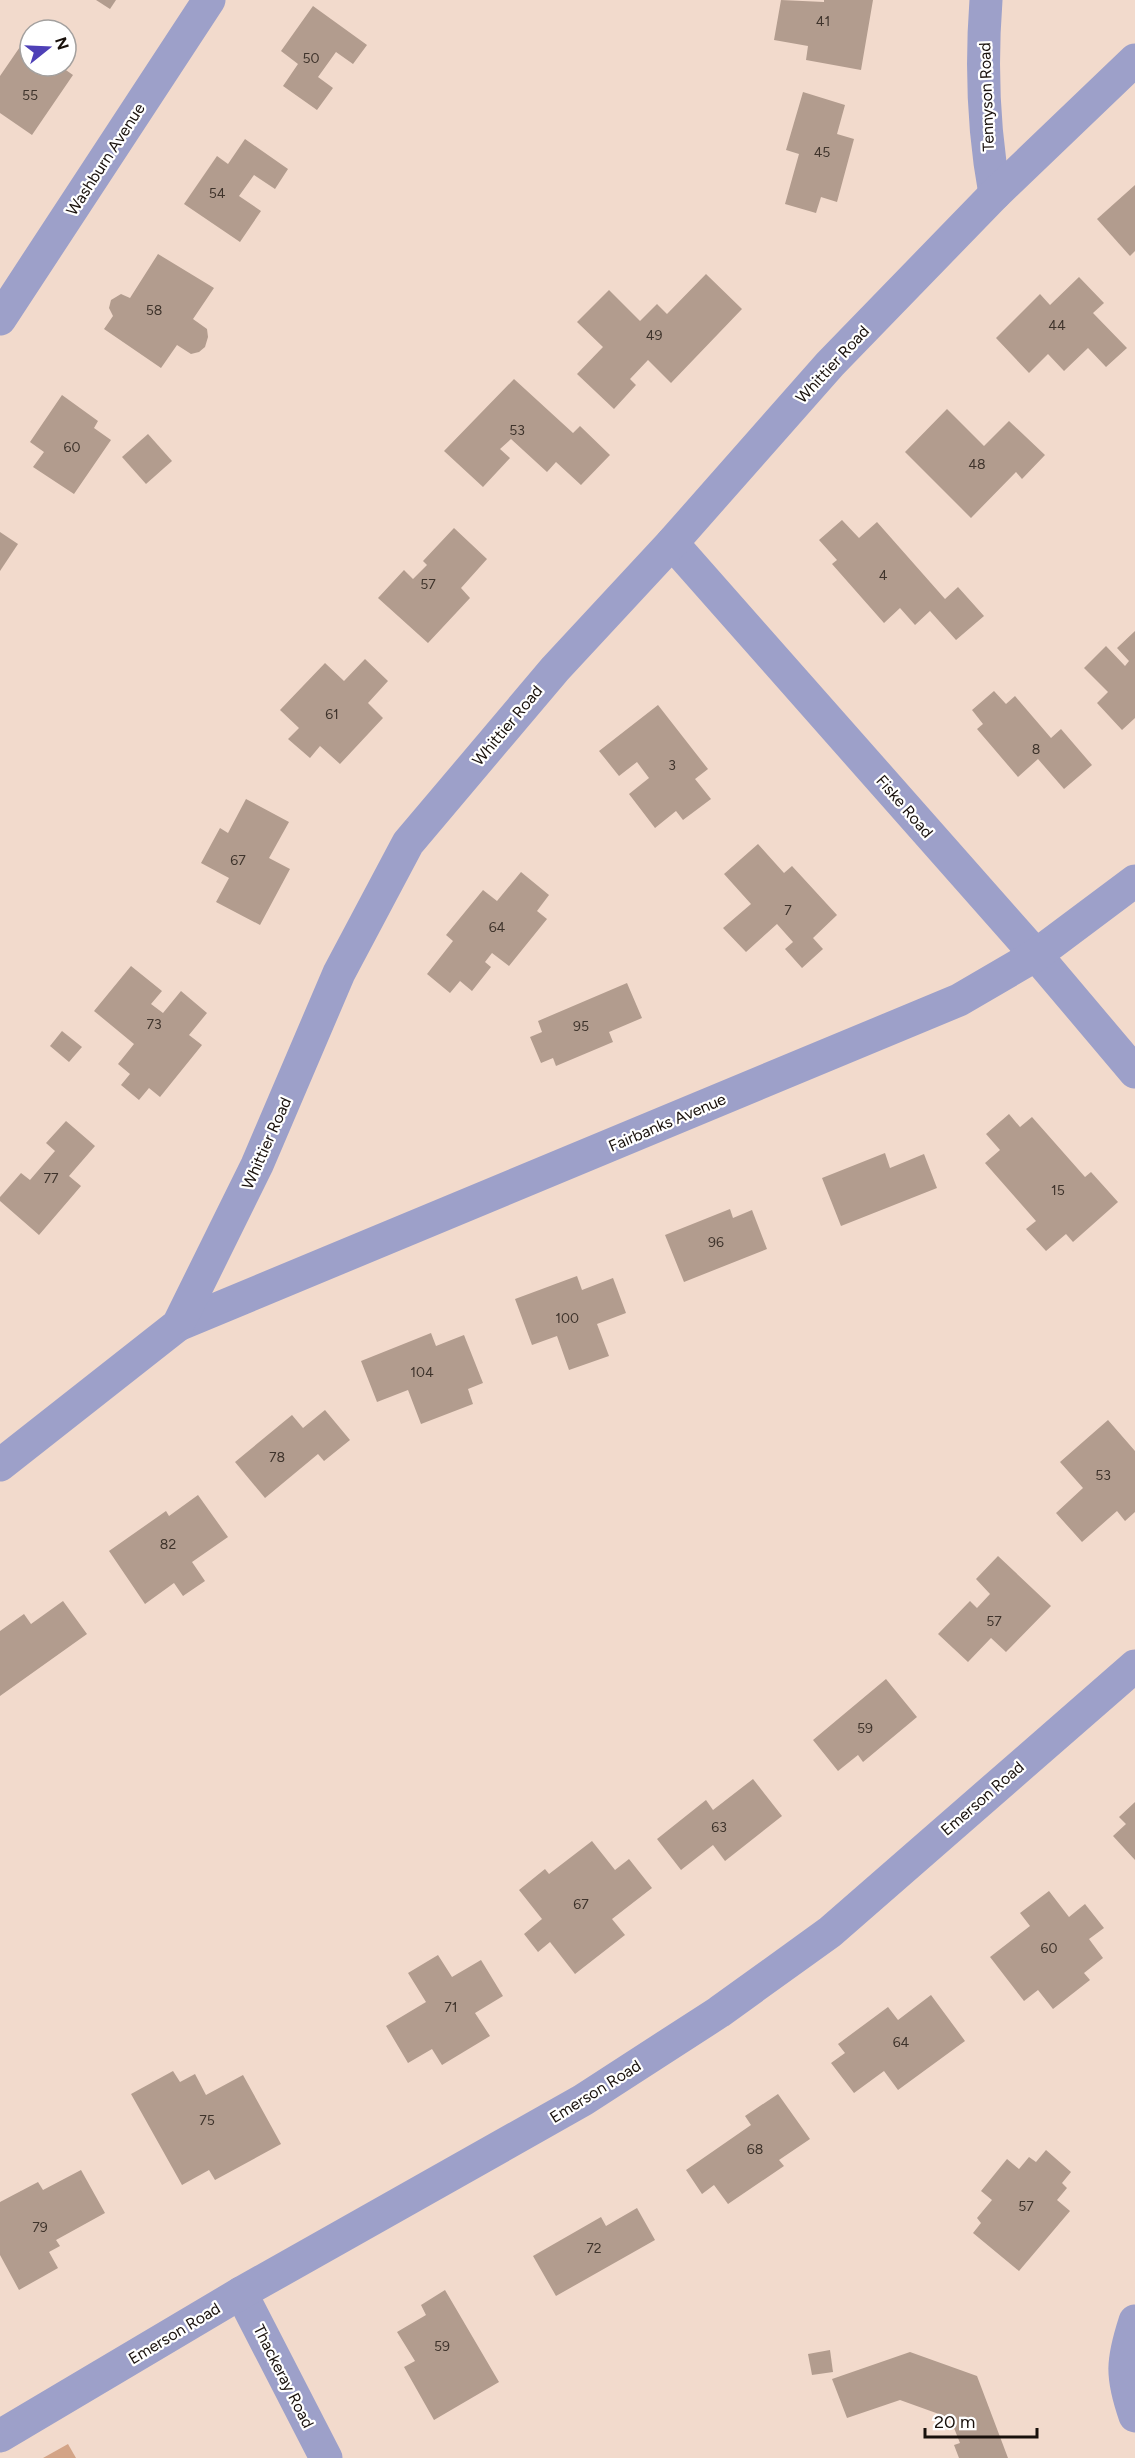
<svg xmlns="http://www.w3.org/2000/svg" width="1135" height="2458" viewBox="0 0 1135 2458" font-family="Figtree,sans-serif">
<style>
.green{fill:#d3a487}
.building{fill:#b29c8e}
.lines{fill:none;stroke-linecap:round;stroke-linejoin:round}
.minor{stroke:#9da0c9;stroke-width:33}
.labels{text-anchor:middle;stroke-width:4.5;stroke-linejoin:round;paint-order:stroke}
.number-label{font-size:14px;fill:#3f342c}
.street-label{font-size:16px;fill:#19110c;stroke:#fff}
</style>
<rect width="100%" height="100%" fill="#f2dacc"/>
<path class="green" d="M68 2444 76 2458H43Z"/>
<g class="building">
<path d="M96 0H116L110 9Z"/>
<path d="M781 0 824 2V0H873L861 70 806 60 808 46 774 40Z"/>
<path d="M313 6 367 45 353 64 336 52 318 77 333 88 317 110 283 86 298 64 281 51Z"/>
<path d="M24 41 30 45V66H60L73 75 32 135 0 113V76Z"/>
<path d="M803 92 845 105 837 134 854 139 837 202 821 197 816 213 785 204 799 154 786 150Z"/>
<path d="M245 139 288 169 275 189 254 175 239 196 261 211 240 242 184 204 217 156 228 164Z"/>
<path d="M1135 185V251L1130 256 1097 219Z"/>
<path d="M158 254 214 288 193 319 207 329 208 337 205 347 199 352 191 354 177 345 161 368 104 329 113 316 109 308 111 300 121 294 130 298Z"/>
<path d="M706 274 742 309 671 383 648 360 630 379 636 385 614 409 577 374 603 347 577 322 609 290 640 321 657 304 667 314Z"/>
<path d="M1079 277 1104 303 1093 313 1127 348 1106 367 1088 348 1064 371 1048 354 1029 373 996 338 1040 294 1050 305Z"/>
<path d="M514 379 573 433 580 426 610 455 581 485 556 462 547 472 511 439 500 449 510 458 483 487 444 451Z"/>
<path d="M62 395 98 421 94 428 111 440 74 494 33 467 44 452 30 442Z"/>
<path d="M947 409 984 446 1009 421 1045 455 1022 479 1016 472 971 518 905 452Z"/>
<path d="M148 434 172 461 146 484 122 457Z"/>
<path d="M842 520 859 538 877 522 945 599 958 587 984 616 956 640 930 611 915 625 900 608 884 623 832 564 837 560 819 540Z"/>
<path d="M454 528 487 559 461 588 470 598 428 643 378 598 404 570 413 579 427 565 423 561Z"/>
<path d="M0 532 18 544 0 571Z"/>
<path d="M1135 631V718L1122 730 1097 703 1108 692 1084 668 1106 646 1125 666 1129 661 1117 648Z"/>
<path d="M365 659 388 681 368 703 383 718 340 764 320 746 310 758 288 739 299 728 280 710 325 663 344 681Z"/>
<path d="M994 691 1006 704 1015 696 1051 738 1061 729 1092 765 1064 789 1038 759 1018 777 977 729 983 724 972 710Z"/>
<path d="M658 705 708 769 695 779 711 799 683 820 676 811 655 828 629 794 649 778 637 762 619 776 599 751Z"/>
<path d="M246 799 289 822 269 858 290 869 260 925 216 902 229 878 201 863 220 828 228 833Z"/>
<path d="M758 844 784 873 792 866 837 915 813 938 823 949 802 968 785 949 793 942 777 924 746 952 723 928 751 904 724 874Z"/>
<path d="M521 872 549 895 537 911 547 919 509 966 492 953 485 962 491 967 472 991 460 981 450 993 427 974 453 941 446 935 483 890 497 901Z"/>
<path d="M131 966 162 991 151 1004 163 1013 181 991 207 1013 189 1035 202 1045 160 1097 149 1088 139 1100 121 1085 130 1074 118 1064 134 1044 94 1011Z"/>
<path d="M627 983 642 1018 609 1032 613 1042 556 1066 553 1058 541 1063 530 1037 542 1032 538 1021Z"/>
<path d="M62 1031 82 1047 69 1062 50 1046Z"/>
<path d="M1009 1114 1020 1127 1032 1117 1085 1177 1091 1172 1118 1202 1073 1242 1066 1234 1046 1251 1026 1229 1036 1221 985 1163 1000 1150 986 1134Z"/>
<path d="M66 1121 95 1146 69 1176 81 1186 39 1235 0 1201V1197L21 1173 30 1180 55 1151 46 1143Z"/>
<path d="M885 1153 890 1168 924 1154 937 1188 841 1226 822 1178Z"/>
<path d="M730 1209 733 1218 752 1210 767 1249 684 1282 665 1235Z"/>
<path d="M577 1276 582 1290 613 1278 626 1313 597 1324 609 1356 569 1370 557 1336 532 1345 515 1299Z"/>
<path d="M431 1333 436 1346 464 1335 483 1383 468 1389 473 1404 421 1424 408 1390 377 1402 361 1361Z"/>
<path d="M325 1410 350 1440 324 1461 318 1454 265 1498 235 1462 292 1415 303 1428Z"/>
<path d="M1108 1420 1135 1451V1512L1125 1521 1117 1511 1082 1542 1056 1513 1083 1488 1060 1462Z"/>
<path d="M198 1495 228 1537 192 1562 205 1581 183 1596 174 1583 145 1604 109 1551 166 1511 169 1516Z"/>
<path d="M998 1556 1051 1606 1006 1652 991 1638 968 1662 938 1634 970 1601 977 1608 990 1594 976 1579Z"/>
<path d="M63 1601 87 1634 0 1696V1631L24 1614 31 1624Z"/>
<path d="M886 1679 917 1717 863 1762 858 1755 838 1771 813 1740Z"/>
<path d="M753 1779 782 1816 725 1861 713 1845 681 1870 657 1839 706 1800 713 1810Z"/>
<path d="M1135 1802V1860L1113 1836 1126 1824 1119 1817Z"/>
<path d="M592 1841 615 1870 629 1859 652 1888 612 1919 625 1935 575 1974 550 1942 538 1952 524 1934 542 1919 519 1890 545 1869 549 1874Z"/>
<path d="M1049 1891 1069 1917 1085 1904 1104 1928 1089 1939 1103 1958 1084 1973 1090 1980 1053 2009 1038 1990 1024 2001 990 1957 1030 1926 1020 1913Z"/>
<path d="M438 1955 452 1977 481 1960 503 1996 475 2013 490 2036 442 2065 432 2049 408 2063 386 2026 426 2002 408 1973Z"/>
<path d="M931 1995 965 2041 898 2090 884 2071 854 2093 831 2063 845 2053 838 2044 888 2007 898 2020Z"/>
<path d="M173 2071 180 2082 195 2074 206 2095 243 2075 281 2144 215 2180 209 2170 182 2185 131 2094Z"/>
<path d="M778 2094 810 2139 779 2160 784 2166 728 2204 714 2185 702 2194 686 2170 751 2125 745 2116Z"/>
<path d="M1046 2150 1071 2172 1062 2183 1067 2188 1057 2200 1070 2211 1019 2271 973 2233 981 2223 977 2218 992 2200 981 2191 1007 2159 1019 2169 1029 2157 1036 2162Z"/>
<path d="M81 2170 105 2213 56 2240 60 2246 49 2252 58 2268 19 2290 0 2255V2202L38 2182 43 2190Z"/>
<path d="M637 2208 655 2240 556 2296 533 2256 601 2217 606 2226Z"/>
<path d="M445 2290 499 2382 434 2420 404 2367 415 2361 397 2332 426 2315 421 2305Z"/>
<path d="M830 2350 833 2372 812 2375 808 2354Z"/>
<path d="M910 2352 977 2376 1008 2458H959L954 2445 960 2443 950 2418 900 2400 847 2418 832 2379Z"/>
</g>
<g class="lines">
<g class="minor">
<path d="M986 0C981 66 983 129 995 194"/>
<path d="M0 319 209 0"/>
<path d="M672 543 1036 955 1135 1072"/>
<path d="M178 1325 959 1000 1036 955 1135 881"/>
<path d="M0 1465 178 1325 257 1165 339 973 408 843 555 669 672 543 830 364 995 194 1135 60"/>
<path d="M241 2293 326 2458"/>
<path d="M1135 2321C1122 2361 1121 2376 1135 2416"/>
<path d="M0 2436 241 2293 583 2100 719 2012 830 1932 1135 1666"/>
</g>
</g>
<g class="labels">
<g class="number-label">
<text x="823" y="26">41</text>
<text x="311" y="63">50</text>
<text x="30" y="100">55</text>
<text x="822" y="157">45</text>
<text x="217" y="198">54</text>
<text x="154" y="315">58</text>
<text x="1057" y="330">44</text>
<text x="654" y="340">49</text>
<text x="517" y="435">53</text>
<text x="72" y="452">60</text>
<text x="977" y="469">48</text>
<text x="883" y="580">4</text>
<text x="428" y="589">57</text>
<text x="332" y="719">61</text>
<text x="1036" y="754">8</text>
<text x="672" y="770">3</text>
<text x="238" y="865">67</text>
<text x="788" y="915">7</text>
<text x="497" y="932">64</text>
<text x="154" y="1029">73</text>
<text x="581" y="1031">95</text>
<text x="51" y="1183">77</text>
<text x="1058" y="1195">15</text>
<text x="716" y="1247">96</text>
<text x="567" y="1323">100</text>
<text x="422" y="1377">104</text>
<text x="277" y="1462">78</text>
<text x="1103" y="1480">53</text>
<text x="168" y="1549">82</text>
<text x="994" y="1626">57</text>
<text x="865" y="1733">59</text>
<text x="719" y="1832">63</text>
<text x="581" y="1909">67</text>
<text x="1049" y="1953">60</text>
<text x="451" y="2012">71</text>
<text x="901" y="2047">64</text>
<text x="207" y="2125">75</text>
<text x="755" y="2154">68</text>
<text x="1026" y="2211">57</text>
<text x="40" y="2232">79</text>
<text x="594" y="2253">72</text>
<text x="442" y="2351">59</text>
</g>
<g class="street-label">
<text transform="translate(986 97) rotate(-92)" y="6">Tennyson Road</text>
<text transform="translate(105 159) rotate(-57)" y="6">Washburn Avenue</text>
<text transform="translate(832 364) rotate(-47)" y="6">Whittier Road</text>
<text transform="translate(507 725) rotate(-50)" y="6">Whittier Road</text>
<text transform="translate(905 806) rotate(49)" y="6">Fiske Road</text>
<text transform="translate(667 1122) rotate(-23)" y="6">Fairbanks Avenue</text>
<text transform="translate(266 1143) rotate(-66)" y="6">Whittier Road</text>
<text transform="translate(982 1798) rotate(-41)" y="6">Emerson Road</text>
<text transform="translate(595 2091) rotate(-32)" y="6">Emerson Road</text>
<text transform="translate(174 2333) rotate(-31)" y="6">Emerson Road</text>
<text transform="translate(284 2376) rotate(63)" y="6">Thackeray Road</text>
</g>
</g>
<g transform="translate(48 48) rotate(72)"><circle r="28" fill="#ffffff" stroke="#a3a09e" stroke-width="1.5"/>
<path d="M0-4.5L10 22L0 15L-10 22Z" fill="#4e40b7"/>
<text y="-9" font-size="16" font-weight="bold" text-anchor="middle" fill="#19110c">N</text>
</g>
<path d="M925 2428v9h112v-9" fill="none" stroke="#19110c" stroke-width="3"/>
<text x="934" y="2428" font-size="18" fill="#19110c" stroke="#ffffff" stroke-width="4.5" paint-order="stroke">20 m</text>
</svg>
